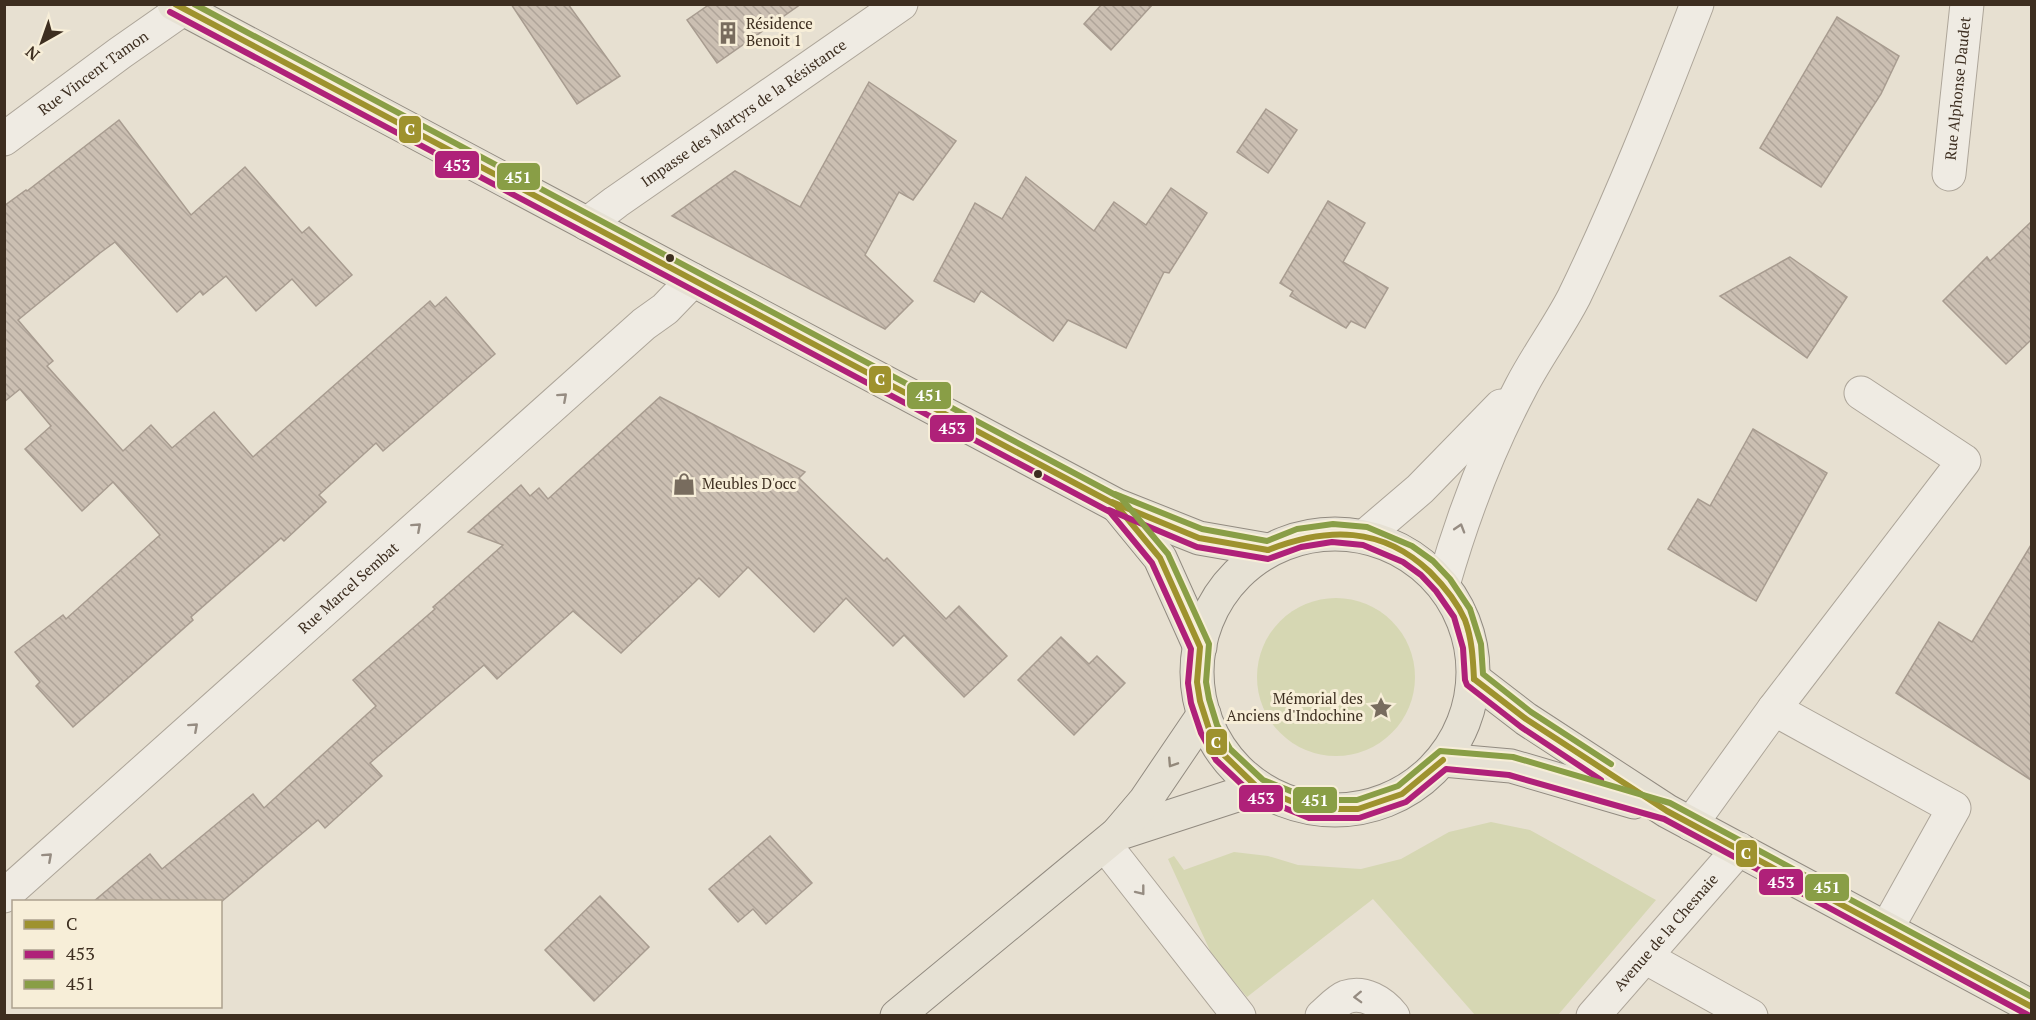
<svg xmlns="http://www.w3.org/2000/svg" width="2036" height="1020" viewBox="0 0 2036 1020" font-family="'PT Serif',serif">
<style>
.grass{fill:#d6d7b3}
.building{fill:url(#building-back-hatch);stroke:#a89c90;stroke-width:1.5}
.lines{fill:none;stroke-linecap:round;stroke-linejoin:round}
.minor-casing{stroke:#ada599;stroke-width:35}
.major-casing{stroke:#928b80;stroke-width:35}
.minor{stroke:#efebe3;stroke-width:33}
.major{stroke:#e6e1d4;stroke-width:33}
.bus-1-casing{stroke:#f7eed8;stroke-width:10}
.bus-2-casing{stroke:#f7eed8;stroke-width:10}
.bus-3-casing{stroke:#f7eed8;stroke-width:10}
.bus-1{stroke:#9e922e;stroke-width:6}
.bus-2{stroke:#af2179;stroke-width:6}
.bus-3{stroke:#899e46;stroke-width:6}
.oneway{stroke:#968c82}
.oneway2{stroke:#92887a}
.bus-dot{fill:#3d2e20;stroke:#f7eed8;stroke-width:2}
.labels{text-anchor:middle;stroke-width:6;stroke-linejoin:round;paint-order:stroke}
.poi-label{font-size:15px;fill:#3d2e20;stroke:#f7eed8;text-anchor:start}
.street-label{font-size:15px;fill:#3d2e20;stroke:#f7eed8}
.line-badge{stroke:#f7eed8;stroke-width:2}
.badge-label{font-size:16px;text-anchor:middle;font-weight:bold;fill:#fff}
</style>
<defs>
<pattern id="building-back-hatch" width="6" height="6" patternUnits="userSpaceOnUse" patternTransform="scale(1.5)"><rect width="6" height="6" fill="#cbbfb2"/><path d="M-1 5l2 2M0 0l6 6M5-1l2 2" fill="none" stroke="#afa499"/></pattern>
</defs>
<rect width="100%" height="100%" fill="#e7e0d1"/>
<g class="grass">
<circle cx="1336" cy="677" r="79"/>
<path d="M1491 822 1530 830 1656 900 1558 1015H1475L1373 899 1247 997 1212 955 1168 859 1174 856 1184 870 1234 852 1268 856 1298 865 1361 869 1401 859 1449 832Z"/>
</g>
<g class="building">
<path d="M511 4H568L620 76 577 104Z"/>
<path d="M710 4H801L717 63 687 20Z"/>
<path d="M1102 4H1153L1111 50 1084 24Z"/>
<path d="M1837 17 1899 56 1881 94 1821 187 1760 148Z"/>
<path d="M869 82 956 141 913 200 899 192 865 255 913 301 885 329 672 216 735 171 800 207Z"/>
<path d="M1266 109 1297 130 1268 173 1237 152Z"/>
<path d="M119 120 191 215 245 167 302 233 309 227 352 275 316 306 292 279 256 311 226 276 203 295 200 291 177 312 115 242 100 253 18 320 53 361 47 366 123 451 151 425 172 448 214 412 253 457 430 301 435 307 446 297 495 354 383 451 376 443 319 495 326 502 284 541 281 538 191 617 193 620 73 727 36 686 40 682 15 652 63 615 66 619 160 535 113 482 82 511 25 449 51 426 20 389 4 402V206L26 190 27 191Z"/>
<path d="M1026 177 1094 231 1114 202 1146 225 1171 188 1207 213 1169 273 1164 272 1126 348 1068 320 1053 341 981 291 974 302 934 281 975 203 1002 219Z"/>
<path d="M1328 201 1365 223 1343 262 1388 288 1365 328 1351 321 1346 328 1290 296 1293 291 1280 283Z"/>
<path d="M2031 222V340L2006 364 1943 301 1987 257 1990 261Z"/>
<path d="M1790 257 1847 297 1807 358 1720 296Z"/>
<path d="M660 397 805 472 799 478 884 561 887 558 946 619 959 606 1007 656 964 697 904 635 893 646 846 598 814 632 748 567 719 597 699 578 621 653 573 611 497 679 484 665 370 763 382 776 325 828 318 820 221 902H93L150 854 162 869 253 794 264 808 376 706 353 680 435 609 433 607 503 545 468 532 521 485 530 496 539 488 548 499Z"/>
<path d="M1753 429 1827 473 1756 601 1668 549 1698 499 1710 506Z"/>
<path d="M2031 545V780L1896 693 1939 622 1972 642Z"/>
<path d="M1061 637 1089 664 1097 656 1125 683 1074 735 1018 680Z"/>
<path d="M770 836 812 883 766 924 753 909 738 922 709 889Z"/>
<path d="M600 896 649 947 594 1001 545 950Z"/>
</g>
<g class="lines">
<g class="minor-casing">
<g id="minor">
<path id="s1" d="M4 139 120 53 183 9"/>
<path id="s2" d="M1949 174 1967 4"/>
<path id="s3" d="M587 224 616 202 901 4"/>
<path d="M1365 536 1420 489 1501 406"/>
<path d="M1443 585C1463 515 1487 451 1521 387 1537 356 1558 328 1574 297 1620 202 1659 103 1697 4"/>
<path d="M1774 709 1964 461 1861 393"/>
<path d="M1691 824 1774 709 1954 808 1887 928"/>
<path d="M1105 845 1239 1016"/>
<path id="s4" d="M4 896 644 324 665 309 693 280"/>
<path d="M1645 957 1751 1016"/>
<path d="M1322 1016C1329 1010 1338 1000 1346 997 1364 991 1382 1002 1393 1016"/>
<path id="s5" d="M1593 1016 1739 849"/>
</g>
</g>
<g class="major-casing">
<g id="major">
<path d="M174 4 1116 505 1199 538 1268 550"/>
<path d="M1119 508 1160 558 1200 647"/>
<circle cx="1335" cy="672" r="138"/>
<path d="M1474 679 1526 719 1667 811 2032 1007"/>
<path d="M1443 760 1511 766 1634 802"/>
<path d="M1117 834 1258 788"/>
<path d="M897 1016 1117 834 1145 801 1204 714"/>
</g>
</g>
<use href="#minor" class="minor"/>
<use href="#major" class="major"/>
<g class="bus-1-casing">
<g id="bus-1">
<path d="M175 4 1116 505 1160 558 1200 647 1197 682 1200 701 1209 729 1223 754 1258 788 1311 809H1358L1402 794 1443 760"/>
<path d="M1112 502 1199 538 1268 550"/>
<path d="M1268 550C1327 527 1382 526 1430 572 1444 586 1457 602 1465 620 1472 639 1473 659 1474 679"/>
<path d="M1474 679 1526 719 1667 811 2032 1007"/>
</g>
</g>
<g class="bus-2-casing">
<g id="bus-2">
<path d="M170 12 1110 512 1152 563 1191 649 1188 683 1191 703 1201 733 1216 760 1253 795 1309 818H1359L1406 802 1446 769 1509 775 1664 819 2028 1015"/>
<path d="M1109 510 1197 547 1268 559 1301 547 1332 542 1363 545 1403 562 1421 575 1436 591 1454 617 1463 648 1465 680 1467 685 1521 727 1601 780"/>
</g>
</g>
<g class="bus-3-casing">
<g id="bus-3">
<path d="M194 4 1121 498 1168 554 1209 644 1206 682 1209 699 1217 725 1230 749 1263 780 1313 800H1357L1398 786 1440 751 1513 757 1670 803 2032 997"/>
<path d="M1115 494 1202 529 1267 541 1297 529 1333 524 1367 527 1412 546 1433 561 1450 579 1470 609 1481 644 1483 674 1531 712 1611 764"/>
</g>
</g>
<use href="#bus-1" class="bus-1"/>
<use href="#bus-2" class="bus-2"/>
<use href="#bus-3" class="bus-3"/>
</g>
<defs><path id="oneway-chevron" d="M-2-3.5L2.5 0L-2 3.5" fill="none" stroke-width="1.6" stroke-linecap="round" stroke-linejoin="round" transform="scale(1.5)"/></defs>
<g class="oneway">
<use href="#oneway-chevron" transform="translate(563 397) rotate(-42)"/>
<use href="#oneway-chevron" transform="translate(417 527) rotate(-42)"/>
<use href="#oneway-chevron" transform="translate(1460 528) rotate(-73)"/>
<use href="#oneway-chevron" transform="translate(194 727) rotate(-42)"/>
<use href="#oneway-chevron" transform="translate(48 857) rotate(-42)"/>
<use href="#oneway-chevron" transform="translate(1141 891) rotate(52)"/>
<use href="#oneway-chevron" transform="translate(1358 997) rotate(178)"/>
</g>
<use class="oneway2" href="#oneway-chevron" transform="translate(1172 763) rotate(123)"/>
<defs>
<g id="building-bare" transform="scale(1.8)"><path d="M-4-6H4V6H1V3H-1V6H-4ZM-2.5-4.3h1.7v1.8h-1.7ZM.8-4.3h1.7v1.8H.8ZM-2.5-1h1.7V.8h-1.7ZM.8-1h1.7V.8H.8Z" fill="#786c5e" stroke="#f7eed8" stroke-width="2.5" paint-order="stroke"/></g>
<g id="shop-bare" transform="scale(1.8)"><path d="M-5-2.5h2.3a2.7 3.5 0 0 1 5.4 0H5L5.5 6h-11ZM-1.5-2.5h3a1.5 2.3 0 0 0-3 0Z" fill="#786c5e" stroke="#f7eed8" stroke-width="2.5" paint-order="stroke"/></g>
<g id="sight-bare" transform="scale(1.8)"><path d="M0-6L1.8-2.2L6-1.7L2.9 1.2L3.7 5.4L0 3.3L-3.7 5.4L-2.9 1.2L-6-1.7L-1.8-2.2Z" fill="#786c5e" stroke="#f7eed8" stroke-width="2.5" paint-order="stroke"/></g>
</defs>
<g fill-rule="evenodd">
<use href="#building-bare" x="728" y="33"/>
<use href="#shop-bare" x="684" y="484"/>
<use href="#sight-bare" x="1381" y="708"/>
</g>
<g class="bus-dot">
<circle cx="670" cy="258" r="5"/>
<circle cx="1038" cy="474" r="5"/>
</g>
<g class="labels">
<g class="poi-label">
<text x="746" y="29">Résidence<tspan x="746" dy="17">Benoit 1</tspan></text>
<text x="702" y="489">Meubles D'occ</text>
<text x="1363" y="704" text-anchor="end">Mémorial des<tspan x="1363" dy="17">Anciens d'Indochine</tspan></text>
</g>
<g class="street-label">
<text dy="5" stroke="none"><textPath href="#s1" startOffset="111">Rue Vincent Tamon</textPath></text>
<text dy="5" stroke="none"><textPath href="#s2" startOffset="86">Rue Alphonse Daudet</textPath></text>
<text dy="5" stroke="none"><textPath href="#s3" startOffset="192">Impasse des Martyrs de la Résistance</textPath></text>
<text dy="5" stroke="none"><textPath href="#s4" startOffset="462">Rue Marcel Sembat</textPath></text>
<text dy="5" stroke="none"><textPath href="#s5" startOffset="111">Avenue de la Chesnaie</textPath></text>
</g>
</g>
<g class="line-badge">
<rect x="398" y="115" width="24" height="29" rx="6" fill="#9e922e"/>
<rect x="434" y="150" width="46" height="29" rx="6" fill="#af2179"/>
<rect x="496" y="162" width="45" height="29" rx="6" fill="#899e46"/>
<rect x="868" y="365" width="24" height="29" rx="6" fill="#9e922e"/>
<rect x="906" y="381" width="46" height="29" rx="6" fill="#899e46"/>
<rect x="929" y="414" width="46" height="29" rx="6" fill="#af2179"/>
<rect x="1205" y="728" width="23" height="28" rx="6" fill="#9e922e"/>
<rect x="1238" y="784" width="46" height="29" rx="6" fill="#af2179"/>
<rect x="1292" y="786" width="46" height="28" rx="6" fill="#899e46"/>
<rect x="1735" y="839" width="23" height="29" rx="6" fill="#9e922e"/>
<rect x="1758" y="868" width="46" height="28" rx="6" fill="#af2179"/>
<rect x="1804" y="873" width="46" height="29" rx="6" fill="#899e46"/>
</g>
<g class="badge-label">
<text x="410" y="135">C</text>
<text x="457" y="171">453</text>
<text x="518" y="183">451</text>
<text x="880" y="385">C</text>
<text x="929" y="401">451</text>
<text x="952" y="434">453</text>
<text x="1216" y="748">C</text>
<text x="1261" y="804">453</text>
<text x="1315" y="806">451</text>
<text x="1746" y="859">C</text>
<text x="1781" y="888">453</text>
<text x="1827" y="893">451</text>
</g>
<rect width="2036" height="1020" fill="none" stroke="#3d2e20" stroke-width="12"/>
<rect x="12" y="900" width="210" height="108" fill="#f7eed8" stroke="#ada18e" stroke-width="1.5"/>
<rect x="24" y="920" width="30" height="9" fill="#9e922e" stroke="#ada18e" stroke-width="1.5"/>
<text x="66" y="930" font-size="18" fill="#3d2e20">C</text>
<rect x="24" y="950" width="30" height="9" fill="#af2179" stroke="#ada18e" stroke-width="1.5"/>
<text x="66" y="960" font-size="18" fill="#3d2e20">453</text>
<rect x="24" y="980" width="30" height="9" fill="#899e46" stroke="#ada18e" stroke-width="1.5"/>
<text x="66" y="990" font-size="18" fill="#3d2e20">451</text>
<g transform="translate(42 42) rotate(220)" stroke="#f7eed8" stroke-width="4.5" paint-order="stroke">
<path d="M0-4.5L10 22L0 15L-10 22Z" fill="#3d2e20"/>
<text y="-9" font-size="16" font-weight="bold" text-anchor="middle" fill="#3d2e20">N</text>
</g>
</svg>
